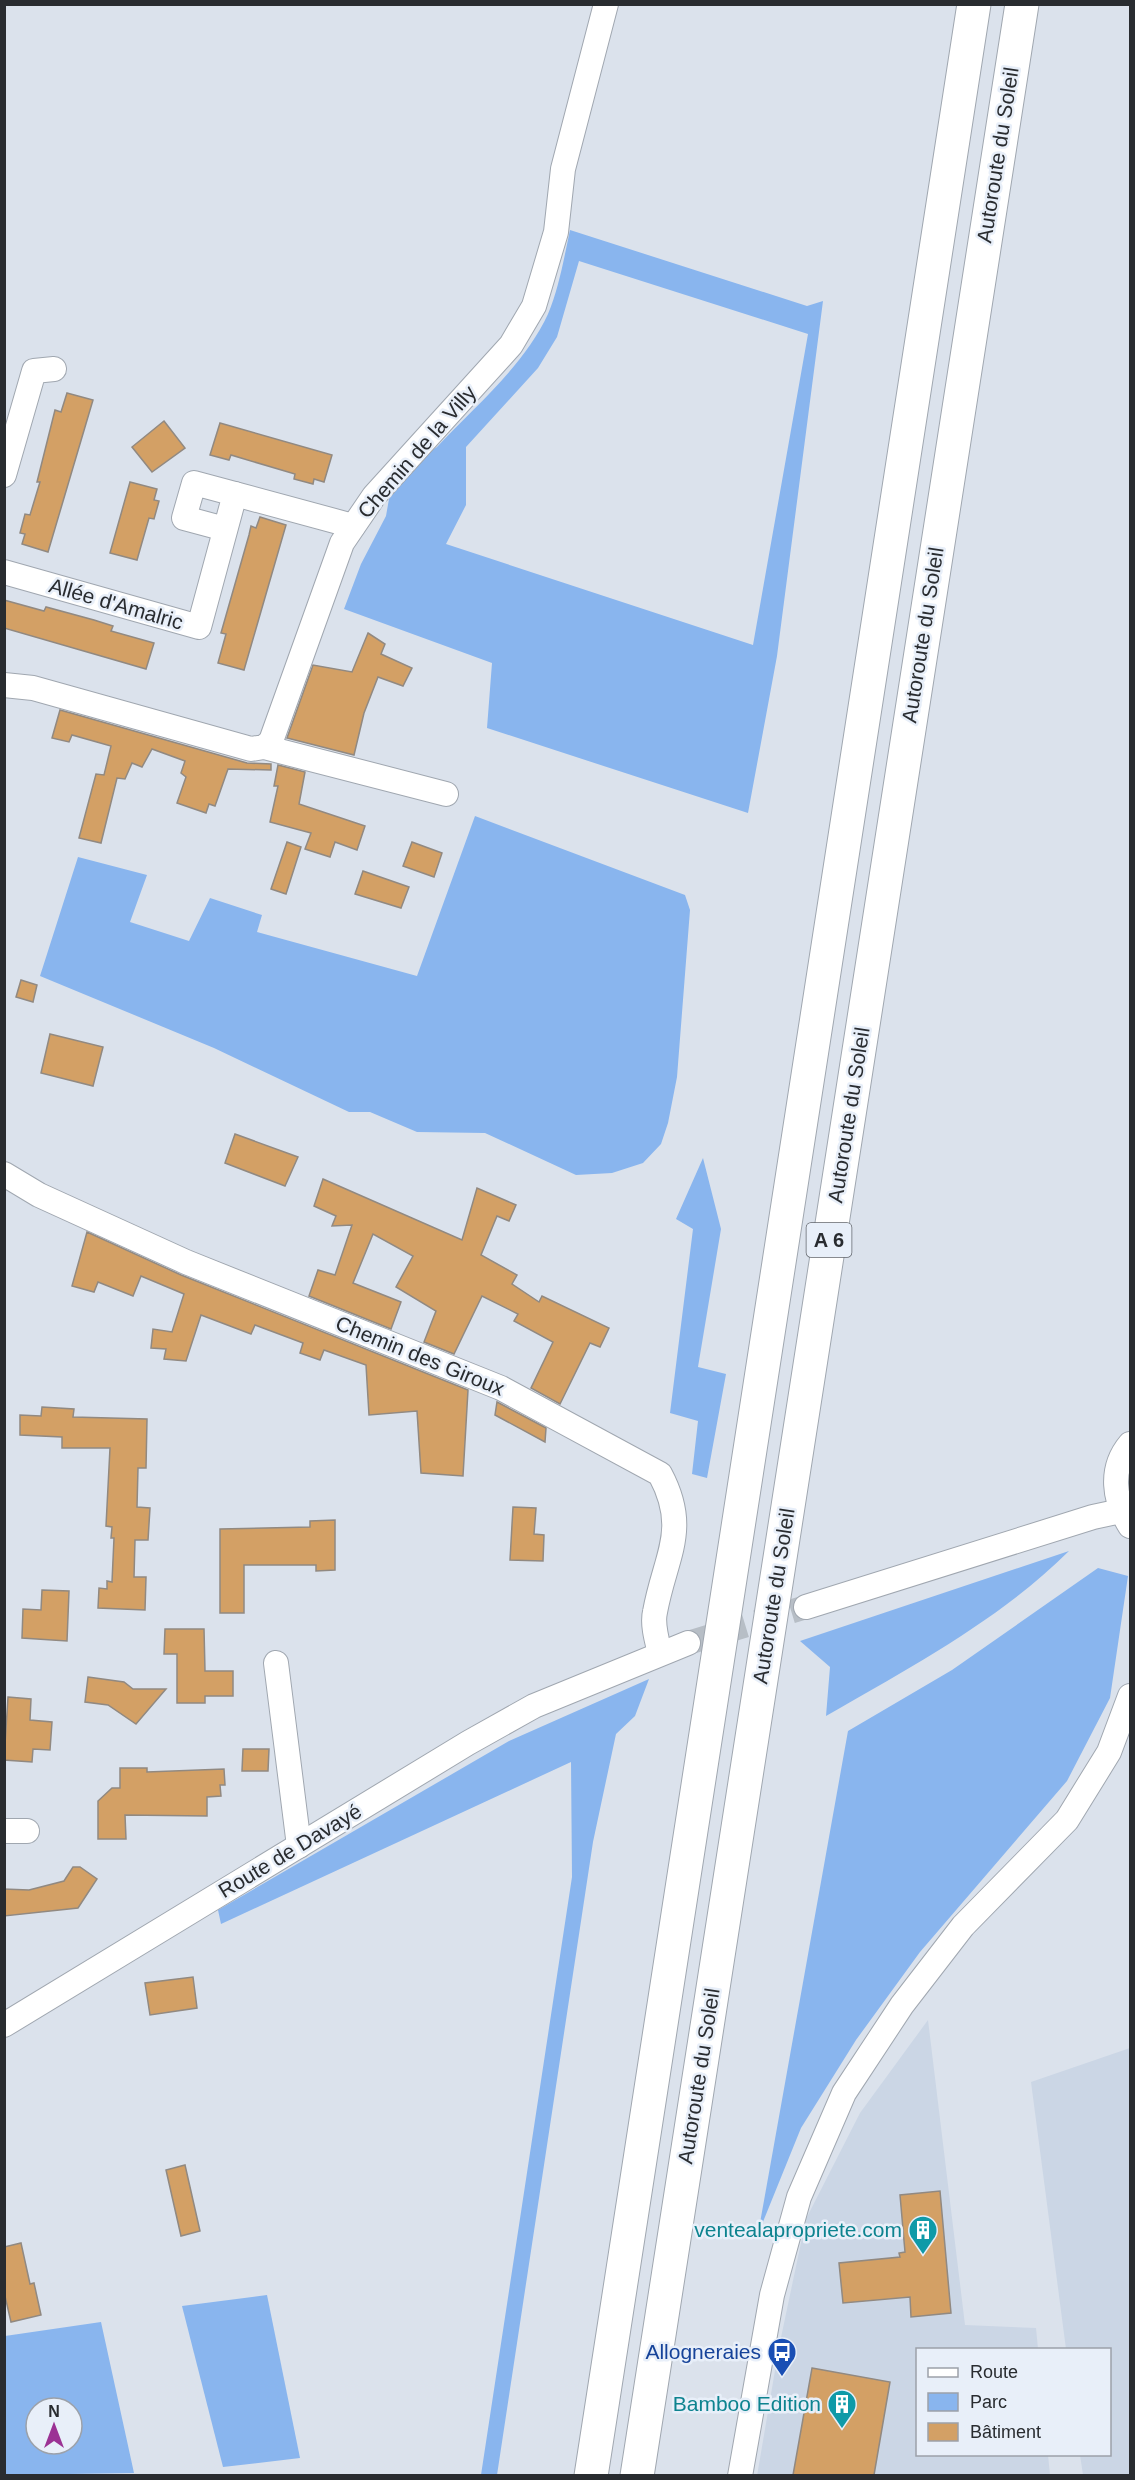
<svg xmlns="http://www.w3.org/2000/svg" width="1135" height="2480" viewBox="0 0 1135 2480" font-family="Arial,sans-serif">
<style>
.built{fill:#cbd6e5}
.green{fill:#89b5ee;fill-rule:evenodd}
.building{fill:#d3a065;stroke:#918981;stroke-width:1.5}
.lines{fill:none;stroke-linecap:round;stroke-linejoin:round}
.minor-tunnel{stroke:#b7bec6;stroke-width:24;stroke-dasharray:24 12;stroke-linecap:butt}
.minor-casing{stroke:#a0a7b0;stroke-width:26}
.highway-casing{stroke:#a0a7b0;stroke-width:35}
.minor{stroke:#fff;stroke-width:24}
.highway{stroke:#fff;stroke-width:33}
.labels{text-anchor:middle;stroke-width:5;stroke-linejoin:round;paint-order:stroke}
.shield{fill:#e8eff9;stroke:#62666c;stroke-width:1.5}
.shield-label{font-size:20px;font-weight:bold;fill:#292c30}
.street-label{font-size:21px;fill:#292c30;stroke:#e8eff9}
.culture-label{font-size:21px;fill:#0d838f;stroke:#e8eff9;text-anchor:end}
.transit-label{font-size:21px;fill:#164399;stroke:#e8eff9;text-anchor:end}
</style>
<rect width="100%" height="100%" fill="#dbe2ec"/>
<g class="built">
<path d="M928 2020 965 2325 1036 2328 1038 2349 918 2350V2454L1048 2455 1050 2475 757 2476 779 2347 806 2219 860 2113Z"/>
<path d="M1130 2048V2475H1083L1080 2455 1110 2454V2350L1066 2349 1031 2082Z"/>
</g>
<g class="green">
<path d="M570 230 807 306 823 301 777 656 748 813 487 728 492 663 344 609 361 564 386 516 389 499 423 456 437 447C475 406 524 366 548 314 559 288 564 258 570 230ZM579 261 808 334 753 645 446 544 466 505V447L538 368 557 337Z"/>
<path d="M475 816 685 895 690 910 677 1077 668 1123 661 1144 643 1163 612 1173 576 1175 485 1133 417 1132 370 1112H349L214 1048 40 976 78 857 147 875 130 922 189 941 210 898 262 915 257 932 417 976Z"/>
<path d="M703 1158 721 1229 698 1367 726 1374 707 1478 692 1474 698 1421 670 1413 693 1229 676 1219Z"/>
<path d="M1069 1551C1001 1619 909 1668 826 1716L830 1667 800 1641Z"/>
<path d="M1098 1568 1128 1576 1110 1698 1067 1781 920 1952 856 2040 801 2128 758 2234 848 1731 952 1670Z"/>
<path d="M649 1679 635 1716 616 1734 593 1842 497 2475H481L572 1877 571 1762 221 1924 218 1910 509 1741Z"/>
<path d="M267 2295 300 2458 223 2467 182 2306Z"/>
<path d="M101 2322 134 2473 5 2475V2336ZM36 2408H72V2444H36Z"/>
</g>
<g class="building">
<path d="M67 393 93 400 48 552 22 544 25 534 20 533 25 514 30 515 40 482H37L55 410 61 412Z"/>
<path d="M164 421 185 448 152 472 132 447Z"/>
<path d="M220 423 332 455 324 482 314 479 313 484 294 479 295 474 241 458 231 455 229 460 210 455Z"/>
<path d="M130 482 157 489 154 500 159 501 154 519 149 518 137 560 110 553Z"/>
<path d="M260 517 286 525 244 670 218 663 226 634 221 633 249 535 251 526 256 528Z"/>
<path d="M4 600 44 611 46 607 94 620 113 626 111 631 154 643 146 669 4 628Z"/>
<path d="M368 633 385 644 381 654 412 668 403 686 378 677 364 713 354 755 287 738 313 665 352 672Z"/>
<path d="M60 710 247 763 271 764V770L228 769 215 806 209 804 206 813 177 803 186 777 181 773 185 761 152 749 142 767 132 763 125 779 117 778 101 843 79 838 96 774 104 775 111 746 72 735 69 742 52 738Z"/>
<path d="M278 765 305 772 299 804 365 826 357 850 335 842 330 857 305 849 311 833 270 822 278 786H274Z"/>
<path d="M287 842 301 847 286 894 271 889Z"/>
<path d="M412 842 442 853 434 877 403 866Z"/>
<path d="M363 871 409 887 401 908 355 894Z"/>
<path d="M21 980 37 985 33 1002 16 997Z"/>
<path d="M50 1034 103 1047 93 1086 41 1073Z"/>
<path d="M235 1134 298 1157 285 1186 225 1163Z"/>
<path d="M323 1179 462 1240 477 1188 516 1205 509 1221 497 1216 481 1255 517 1275 512 1284 539 1302 542 1296 609 1328 600 1347 590 1343 560 1404 531 1388 553 1342 514 1321 518 1314 482 1296 454 1354 424 1342 436 1311 396 1287 413 1256 373 1234 353 1283 401 1302 391 1329 309 1296 318 1270 335 1275 352 1225 332 1226 336 1216 314 1206Z"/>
<path d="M87 1232 181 1275 468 1390 463 1476 421 1473 417 1411 369 1415 366 1365 324 1350 320 1360 300 1353 303 1343 255 1325 251 1334 201 1315 186 1361 164 1359 166 1349 151 1348 153 1329 172 1332 184 1294 141 1276 133 1296 98 1282 94 1292 72 1286Z"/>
<path d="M497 1402 546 1428 545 1442 495 1415Z"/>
<path d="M42 1407 74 1409 73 1417 147 1419 146 1468H138L137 1507 150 1508 148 1540H135L134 1577H146L145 1610 98 1608 99 1588 107 1589V1581L112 1582 114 1538H111L112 1527 106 1526 110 1448H62V1437L20 1435V1415L41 1416Z"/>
<path d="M513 1507 536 1508 534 1534 544 1535 543 1561 510 1560Z"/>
<path d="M335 1520V1570L316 1571V1565H244V1613H220V1529L310 1527V1521Z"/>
<path d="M42 1590 69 1591 67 1641 22 1638 23 1609 41 1610Z"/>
<path d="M165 1629H204L205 1671H233V1696H205V1703H177V1654H164Z"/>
<path d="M88 1677 124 1682 133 1689H166L136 1724 108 1705 85 1702Z"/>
<path d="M8 1697 31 1699 30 1720 52 1722 50 1750 33 1749 32 1762 4 1760Z"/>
<path d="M243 1749H269L268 1771H242Z"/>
<path d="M120 1768H147V1772L224 1769 225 1785H220L221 1796 207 1797V1816L125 1815 126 1839H98V1801L112 1788H120Z"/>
<path d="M73 1867H80L97 1879 78 1908 4 1916V1889L29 1890 64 1881Z"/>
<path d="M193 1977 197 2008 150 2015 145 1983Z"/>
<path d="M185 2165 200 2231 181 2236 166 2170Z"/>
<path d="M940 2191 951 2313 911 2317 910 2297 843 2303 839 2263 900 2257 899 2253 905 2252 900 2195Z"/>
<path d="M21 2243 30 2284 34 2283 41 2315 11 2322 4 2292V2247Z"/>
<path d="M812 2368 890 2382 874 2475H793Z"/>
</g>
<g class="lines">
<path class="minor-tunnel" d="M688 1643 806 1607"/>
<g class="minor-casing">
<g id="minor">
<path d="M4 475 34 371 54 369"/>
<path d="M225 529 184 518 194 483 235 494"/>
<path d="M4 572 199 627 235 494 353 526"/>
<path d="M4 685 33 688 251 749 264 747 271 741 342 543 374 496 511 345 534 306 556 232 563 169 606 4"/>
<path d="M264 747 446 794"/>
<path d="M4 1174 39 1195 186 1262 501 1388 660 1474C690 1530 665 1556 655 1612 652 1624 657 1641 660 1653"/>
<path d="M1130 1444C1109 1469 1114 1500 1130 1526"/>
<path d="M806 1607 1093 1517 1121 1511"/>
<path d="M276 1663 299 1846"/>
<path d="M4 1831H27"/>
<path d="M4 2025 468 1743 534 1706 688 1643"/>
<path d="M740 2476 772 2295 799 2197 844 2093 902 2005 963 1926 1067 1820 1109 1752 1130 1696"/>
</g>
</g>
<g class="highway-casing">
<g id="highway">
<path d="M591 2476 974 4"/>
<path d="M637 2476 1022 4"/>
</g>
</g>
<use href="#minor" class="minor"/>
<use href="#highway" class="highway"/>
</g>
<defs>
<g id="building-pin" transform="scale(1.5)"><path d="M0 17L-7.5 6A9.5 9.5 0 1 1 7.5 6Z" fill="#0f9aa8" stroke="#e8eff9"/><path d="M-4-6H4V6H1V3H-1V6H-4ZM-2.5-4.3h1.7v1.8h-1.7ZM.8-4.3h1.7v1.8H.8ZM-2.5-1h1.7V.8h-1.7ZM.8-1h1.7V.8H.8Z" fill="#fff"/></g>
<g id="bus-pin" transform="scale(1.5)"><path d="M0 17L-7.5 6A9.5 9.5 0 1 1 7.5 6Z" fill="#1a4fb4" stroke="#e8eff9"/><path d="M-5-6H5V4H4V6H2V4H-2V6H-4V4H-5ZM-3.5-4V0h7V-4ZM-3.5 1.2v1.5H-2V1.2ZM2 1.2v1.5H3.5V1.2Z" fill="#fff"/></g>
</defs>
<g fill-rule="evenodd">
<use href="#building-pin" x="923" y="2230"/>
<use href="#bus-pin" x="782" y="2352"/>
<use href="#building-pin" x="842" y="2404"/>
</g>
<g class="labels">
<rect class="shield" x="806.5" y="1223" width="45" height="34" rx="4.5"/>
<g class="shield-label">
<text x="829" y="1247">A 6</text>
</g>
<g class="street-label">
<text transform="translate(998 155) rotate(-81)" y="7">Autoroute du Soleil</text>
<text transform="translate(417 452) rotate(-49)" y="7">Chemin de la Villy</text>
<text transform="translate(116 604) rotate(16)" y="7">Allée d'Amalric</text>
<text transform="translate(923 635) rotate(-81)" y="7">Autoroute du Soleil</text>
<text transform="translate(849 1115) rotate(-81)" y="7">Autoroute du Soleil</text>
<text transform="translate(420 1356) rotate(22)" y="7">Chemin des Giroux</text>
<text transform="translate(774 1596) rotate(-81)" y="7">Autoroute du Soleil</text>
<text transform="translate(290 1851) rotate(-31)" y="7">Route de Davayé</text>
<text transform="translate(699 2076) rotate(-81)" y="7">Autoroute du Soleil</text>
</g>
<g class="culture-label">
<text x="902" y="2237">ventealapropriete.com</text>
<text x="821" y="2411">Bamboo Edition</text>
</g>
<g class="transit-label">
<text x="761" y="2359">Allogneraies</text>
</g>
</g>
<rect width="1135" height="2480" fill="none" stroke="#292c30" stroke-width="12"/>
<rect x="916" y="2348" width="195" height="108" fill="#e8eff9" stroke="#9ca1a9" stroke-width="1.5"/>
<rect x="928" y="2368" width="30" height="9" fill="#ffffff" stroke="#9ca1a9" stroke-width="1.5"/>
<text x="970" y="2378" font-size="18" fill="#292c30">Route</text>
<rect x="928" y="2393" width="30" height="18" fill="#89b5ee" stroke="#9ca1a9" stroke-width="1.5"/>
<text x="970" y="2408" font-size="18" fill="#292c30">Parc</text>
<rect x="928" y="2423" width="30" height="18" fill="#d3a065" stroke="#9ca1a9" stroke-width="1.5"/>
<text x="970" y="2438" font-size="18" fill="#292c30">Bâtiment</text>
<g transform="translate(54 2426)"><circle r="28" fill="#e8eff9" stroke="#9ca1a9" stroke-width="1.5"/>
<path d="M0-4.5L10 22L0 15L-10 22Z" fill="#9b3294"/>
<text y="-9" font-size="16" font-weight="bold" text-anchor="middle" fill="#292c30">N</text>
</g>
</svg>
